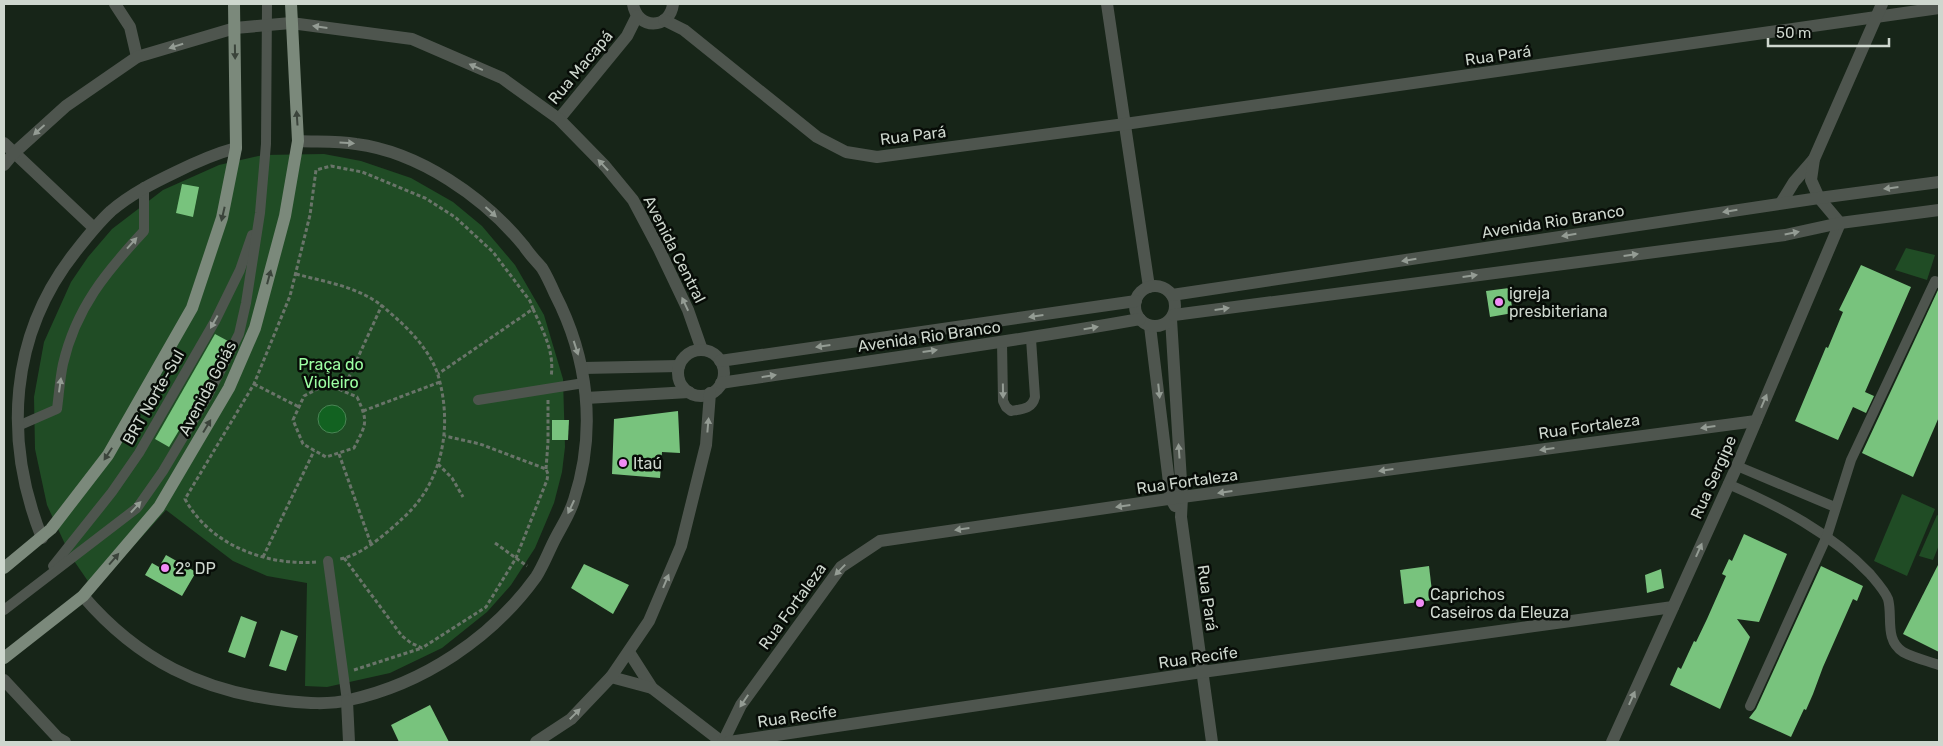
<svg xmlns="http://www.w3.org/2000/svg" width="1943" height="746" viewBox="0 0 1943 746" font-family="Rubik,sans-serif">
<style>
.green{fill:#204c25}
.water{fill:#126221;stroke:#4a8555}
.building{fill:#78c37d}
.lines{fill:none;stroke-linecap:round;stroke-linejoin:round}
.path{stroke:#697469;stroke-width:3;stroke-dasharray:4 2.5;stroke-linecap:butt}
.service{stroke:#4e554e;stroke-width:10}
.minor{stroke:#4e554e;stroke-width:12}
.tertiary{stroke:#4e554e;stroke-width:12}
.primary{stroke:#7b897b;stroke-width:12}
.oneway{fill:#949c94}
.oneway2{fill:#3b443b}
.poi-dot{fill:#f08bf5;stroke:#070c07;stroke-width:2}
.labels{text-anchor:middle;stroke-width:5;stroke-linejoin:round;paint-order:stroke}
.street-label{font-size:16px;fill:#ced7ce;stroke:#070c07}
.poi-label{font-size:16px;fill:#ced7ce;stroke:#070c07;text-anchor:start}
.park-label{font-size:16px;fill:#9dffa3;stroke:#070c07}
</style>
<rect width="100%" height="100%" fill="#172518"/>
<g class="green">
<path d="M324 154 361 161 411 178 453 202 482 226 515 265 544 315 563 379 565 447 562 472 554 503 535 548 511 585 487 612 442 648 390 673 327 687 305 686 307 583 267 576 233 561 166 510 94 590 70 555 47 505 35 449 34 397 44 342 71 282 88 257 112 229 163 190 219 165 263 155Z"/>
<path d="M1906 248 1935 255 1927 280 1895 270Z"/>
<path d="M1902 494 1935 509 1907 576 1874 561Z"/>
<path d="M1937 515 1939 516V545L1933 560 1919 556Z"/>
</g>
<circle class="water" cx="332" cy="419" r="14"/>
<g class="building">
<path d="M182 184 199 187 193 217 176 213Z"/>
<path d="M1861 265 1911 287 1865 392 1874 396 1866 413 1853 407 1838 440 1795 421 1826 347 1828 348 1843 312 1839 310Z"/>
<path d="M1509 288 1513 313 1490 317 1486 291Z"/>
<path d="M1938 290 1939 417 1913 477 1862 453Z"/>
<path d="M215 334 228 341 201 394 169 447 155 439Z"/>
<path d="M678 411 680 453 662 452 660 478 612 474 614 419Z"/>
<path d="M552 420H569L568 440H552Z"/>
<path d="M1744 534 1787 554 1759 622 1737 619 1750 637 1720 709 1670 685 1678 667 1681 669 1694 641 1696 642 1707 619 1726 576 1722 574 1729 559 1732 561Z"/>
<path d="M166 555 196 572 182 596 145 575 152 563 159 567Z"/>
<path d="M1939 563V652L1903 634Z"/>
<path d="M584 564 629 585 613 614 571 588Z"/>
<path d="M1429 566 1433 600 1404 604 1400 570Z"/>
<path d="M1821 566 1863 586 1857 601 1853 599 1823 667 1813 694 1806 710 1804 709 1791 737 1749 718 1756 709Z"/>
<path d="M1661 569 1664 588 1647 593 1645 575Z"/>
<path d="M241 616 257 622 245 658 228 652Z"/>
<path d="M281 630 298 636 286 671 269 666Z"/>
<path d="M430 705 449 742H399L391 725Z"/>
</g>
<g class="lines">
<g class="path">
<path d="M296 274C321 281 349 285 372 299 381 304 388 311 396 318 413 333 431 353 438 375 453 426 443 482 403 518 387 533 362 555 340 559"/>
<path d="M533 309C543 331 555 352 551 377"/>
<path d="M254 384 299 407"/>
<path d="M327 384 357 397C369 423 366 424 354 448L326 457 303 444 293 420 304 396Z"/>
<path d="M343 390 382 305"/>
<path d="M363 411 440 382"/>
<path d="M339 454 371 544"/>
<path d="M438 464 452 478 463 497"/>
<path d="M546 469 548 442V400"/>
<path d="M495 543 527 566"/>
<path d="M263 557 314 451"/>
<path d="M344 558 402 636 411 643 422 648 486 607 516 558 547 480 548 474 546 469 480 444 445 436"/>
<path d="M316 562C266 566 210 545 185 499L254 384 290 296 310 215 316 170 331 166 362 172 425 198 455 217 493 252 530 301 533 309 438 374"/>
<path d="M354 670 422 648"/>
</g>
<g class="service">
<path d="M1002 342 1003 401 1006 407 1011 411C1023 409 1032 409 1035 397L1031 339"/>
<path d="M478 400 584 383"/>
<path d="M18 426 57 409C59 394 60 378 63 364 76 308 106 272 144 231V187"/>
<path d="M1737 466 1835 507"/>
<path d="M1728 484C1779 506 1831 533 1870 574 1875 580 1885 591 1888 599 1893 616 1884 640 1903 652 1914 658 1928 661 1939 665"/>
<path d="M328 561 347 701"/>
<path d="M53 566 112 492 139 453 215 321 240 270 252 235"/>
<path d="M4 610 137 508 163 471 207 397 239 334 246 303 260 213 266 144 267 4"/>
<path d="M1750 706 1827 536 1851 460 1935 281 1939 283"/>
</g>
<g class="minor">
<path d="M115 4 130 27 137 57"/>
<path d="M633 4C637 30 670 30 673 4"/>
<path d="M1107 4 1149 287"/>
<path d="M664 20 684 30 817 137 846 152 877 157 1125 124 1939 8"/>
<path d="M559 119 627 36 637 16"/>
<path d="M4 143 94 228"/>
<path d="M1781 203 1794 182 1814 159"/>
<path d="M1171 319 1182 497 1181 517 1212 742"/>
<path d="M1150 326 1171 499 1175 506"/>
<path d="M583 368 679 366"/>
<path d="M586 398 689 392"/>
<path d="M42 538C3 440 9 335 76 251 87 237 98 223 111 211 131 194 153 183 176 172 196 162 214 154 236 148"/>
<path d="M83 596C138 660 202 692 286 701 306 703 329 705 349 700 423 684 492 638 536 577 543 566 548 553 554 541 561 527 570 514 574 500 597 430 588 358 555 294 551 285 547 276 542 268 536 261 529 254 524 246 484 197 419 152 356 144 337 141 317 142 298 141"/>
<path d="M629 652 652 688 722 742"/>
<path d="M611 677 652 688"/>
<path d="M723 742 741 705 841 567 880 541 1182 497 1756 421"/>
<path d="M729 742 1202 672 1673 607"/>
<path d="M1612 742 1737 466 1840 223 1819 198 1811 180 1814 159 1882 4"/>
</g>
<g class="tertiary">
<path d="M4 165 14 153 66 106 137 57 235 28 291 23 412 39 502 78 559 119 605 166 633 200 659 249 688 310 702 350"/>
<circle cx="1155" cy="306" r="20"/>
<path d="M1172 295 1819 198 1939 182"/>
<path d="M1174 315 1785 235 1840 223 1939 210"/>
<circle cx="701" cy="373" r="23"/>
<path d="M720 361 1136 301"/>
<path d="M721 383C861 362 1001 344 1140 319"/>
<path d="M4 680 58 738 65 742"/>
<path d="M347 701 349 742"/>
<path d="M536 742 571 719 611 677 649 621 681 546 706 445 710 393"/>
</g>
<g class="primary">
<path d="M4 568 51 529 108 455 192 308 222 218 236 148 234 4"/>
<path d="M4 658 83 596 159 507 229 388 255 328 285 216 298 141 291 4"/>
</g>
</g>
<defs><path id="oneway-solid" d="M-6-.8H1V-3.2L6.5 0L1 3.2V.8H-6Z" transform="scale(1.25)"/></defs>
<g class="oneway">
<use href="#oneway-solid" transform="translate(320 27) rotate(-172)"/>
<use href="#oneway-solid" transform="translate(176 46) rotate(163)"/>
<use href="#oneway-solid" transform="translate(476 67) rotate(-156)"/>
<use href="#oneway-solid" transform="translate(39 130) rotate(138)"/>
<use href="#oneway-solid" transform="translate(347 143) rotate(3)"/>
<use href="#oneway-solid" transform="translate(603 165) rotate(-133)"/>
<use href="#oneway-solid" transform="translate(1891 188) rotate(173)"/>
<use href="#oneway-solid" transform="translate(1730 211) rotate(171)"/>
<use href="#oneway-solid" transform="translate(491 212) rotate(42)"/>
<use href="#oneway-solid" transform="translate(1792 233) rotate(-11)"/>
<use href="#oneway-solid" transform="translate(1569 235) rotate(171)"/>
<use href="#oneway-solid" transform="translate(132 243) rotate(-48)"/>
<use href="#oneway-solid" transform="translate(1631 255) rotate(-8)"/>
<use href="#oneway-solid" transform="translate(1409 260) rotate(171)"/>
<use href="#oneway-solid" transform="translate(1470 276) rotate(-8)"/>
<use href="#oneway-solid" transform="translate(685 304) rotate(-115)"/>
<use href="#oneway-solid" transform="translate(1222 309) rotate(-8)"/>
<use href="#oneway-solid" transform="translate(1036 316) rotate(172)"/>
<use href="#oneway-solid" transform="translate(214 322) rotate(119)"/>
<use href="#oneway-solid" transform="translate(1091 328) rotate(-10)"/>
<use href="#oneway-solid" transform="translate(823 346) rotate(172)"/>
<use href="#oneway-solid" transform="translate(576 348) rotate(72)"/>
<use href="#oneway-solid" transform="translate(930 351) rotate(-8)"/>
<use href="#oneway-solid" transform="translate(769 376) rotate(-9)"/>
<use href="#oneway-solid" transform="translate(60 385) rotate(-82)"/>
<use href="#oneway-solid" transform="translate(1003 391) rotate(89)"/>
<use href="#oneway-solid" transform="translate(1159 391) rotate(84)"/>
<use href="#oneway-solid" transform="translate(1764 401) rotate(-67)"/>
<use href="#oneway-solid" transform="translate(708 425) rotate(-85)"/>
<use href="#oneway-solid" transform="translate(1708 427) rotate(172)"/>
<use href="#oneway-solid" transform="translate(1547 449) rotate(172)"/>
<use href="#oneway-solid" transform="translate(1179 451) rotate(-94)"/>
<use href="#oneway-solid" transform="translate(1386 470) rotate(172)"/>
<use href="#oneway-solid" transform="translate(1225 492) rotate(172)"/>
<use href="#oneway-solid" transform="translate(1123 506) rotate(172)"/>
<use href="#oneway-solid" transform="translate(136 507) rotate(-47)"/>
<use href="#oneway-solid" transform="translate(571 507) rotate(115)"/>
<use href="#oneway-solid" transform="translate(962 529) rotate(172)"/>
<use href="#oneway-solid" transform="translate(1699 550) rotate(-66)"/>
<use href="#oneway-solid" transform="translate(840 570) rotate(134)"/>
<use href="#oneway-solid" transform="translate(666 581) rotate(-67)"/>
<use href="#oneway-solid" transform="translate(1632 698) rotate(-66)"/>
<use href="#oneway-solid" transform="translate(744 701) rotate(124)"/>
<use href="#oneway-solid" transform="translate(575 714) rotate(-45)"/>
</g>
<g class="oneway2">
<use href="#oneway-solid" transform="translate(235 52) rotate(89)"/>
<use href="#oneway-solid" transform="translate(297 118) rotate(-94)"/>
<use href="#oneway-solid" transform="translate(223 214) rotate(103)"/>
<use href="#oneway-solid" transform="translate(269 277) rotate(-75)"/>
<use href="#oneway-solid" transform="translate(207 426) rotate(-59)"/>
<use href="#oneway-solid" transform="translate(108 454) rotate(123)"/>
<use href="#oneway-solid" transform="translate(114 559) rotate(-49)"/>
</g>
<g class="poi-dot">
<circle cx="1499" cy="302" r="5"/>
<circle cx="623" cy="463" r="5"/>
<circle cx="165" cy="568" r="5"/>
<circle cx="1420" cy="603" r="5"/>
</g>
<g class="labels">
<g class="street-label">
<text transform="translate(1498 55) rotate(-8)" y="6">Rua Pará</text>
<text transform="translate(580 67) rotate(-50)" y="6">Rua Macapá</text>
<text transform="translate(913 135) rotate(-7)" y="6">Rua Pará</text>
<text transform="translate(1553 221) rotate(-9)" y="6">Avenida Rio Branco</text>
<text transform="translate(675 249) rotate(63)" y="6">Avenida Central</text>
<text transform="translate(929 336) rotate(-8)" y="6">Avenida Rio Branco</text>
<text transform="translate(207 388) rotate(-62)" y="6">Avenida Goiás</text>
<text transform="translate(153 397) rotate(-60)" y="6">BRT Norte-Sul</text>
<text transform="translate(1589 426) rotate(-8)" y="6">Rua Fortaleza</text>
<text transform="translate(1713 477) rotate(-66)" y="6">Rua Sergipe</text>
<text transform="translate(1187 481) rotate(-8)" y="6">Rua Fortaleza</text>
<text transform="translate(1208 598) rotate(82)" y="6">Rua Pará</text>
<text transform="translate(792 606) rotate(-54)" y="6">Rua Fortaleza</text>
<text transform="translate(1198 657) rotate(-8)" y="6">Rua Recife</text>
<text transform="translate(797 716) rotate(-8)" y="6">Rua Recife</text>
</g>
<g class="poi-label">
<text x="1509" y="299">igreja<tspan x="1509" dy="18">presbiteriana</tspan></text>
<text x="633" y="469">Itaú</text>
<text x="175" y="574">2° DP</text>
<text x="1430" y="600">Caprichos<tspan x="1430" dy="18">Caseiros da Eleuza</tspan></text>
</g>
<g class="park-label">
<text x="331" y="370">Praça do<tspan x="331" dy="18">Violeiro</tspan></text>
</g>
</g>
<rect width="1943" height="746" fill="none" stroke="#ced7ce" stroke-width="10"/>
<path d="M1768 38v8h121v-8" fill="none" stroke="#ced7ce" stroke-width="2.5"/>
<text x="1776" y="38" font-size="15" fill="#ced7ce" stroke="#070c07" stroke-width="4" paint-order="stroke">50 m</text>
</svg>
